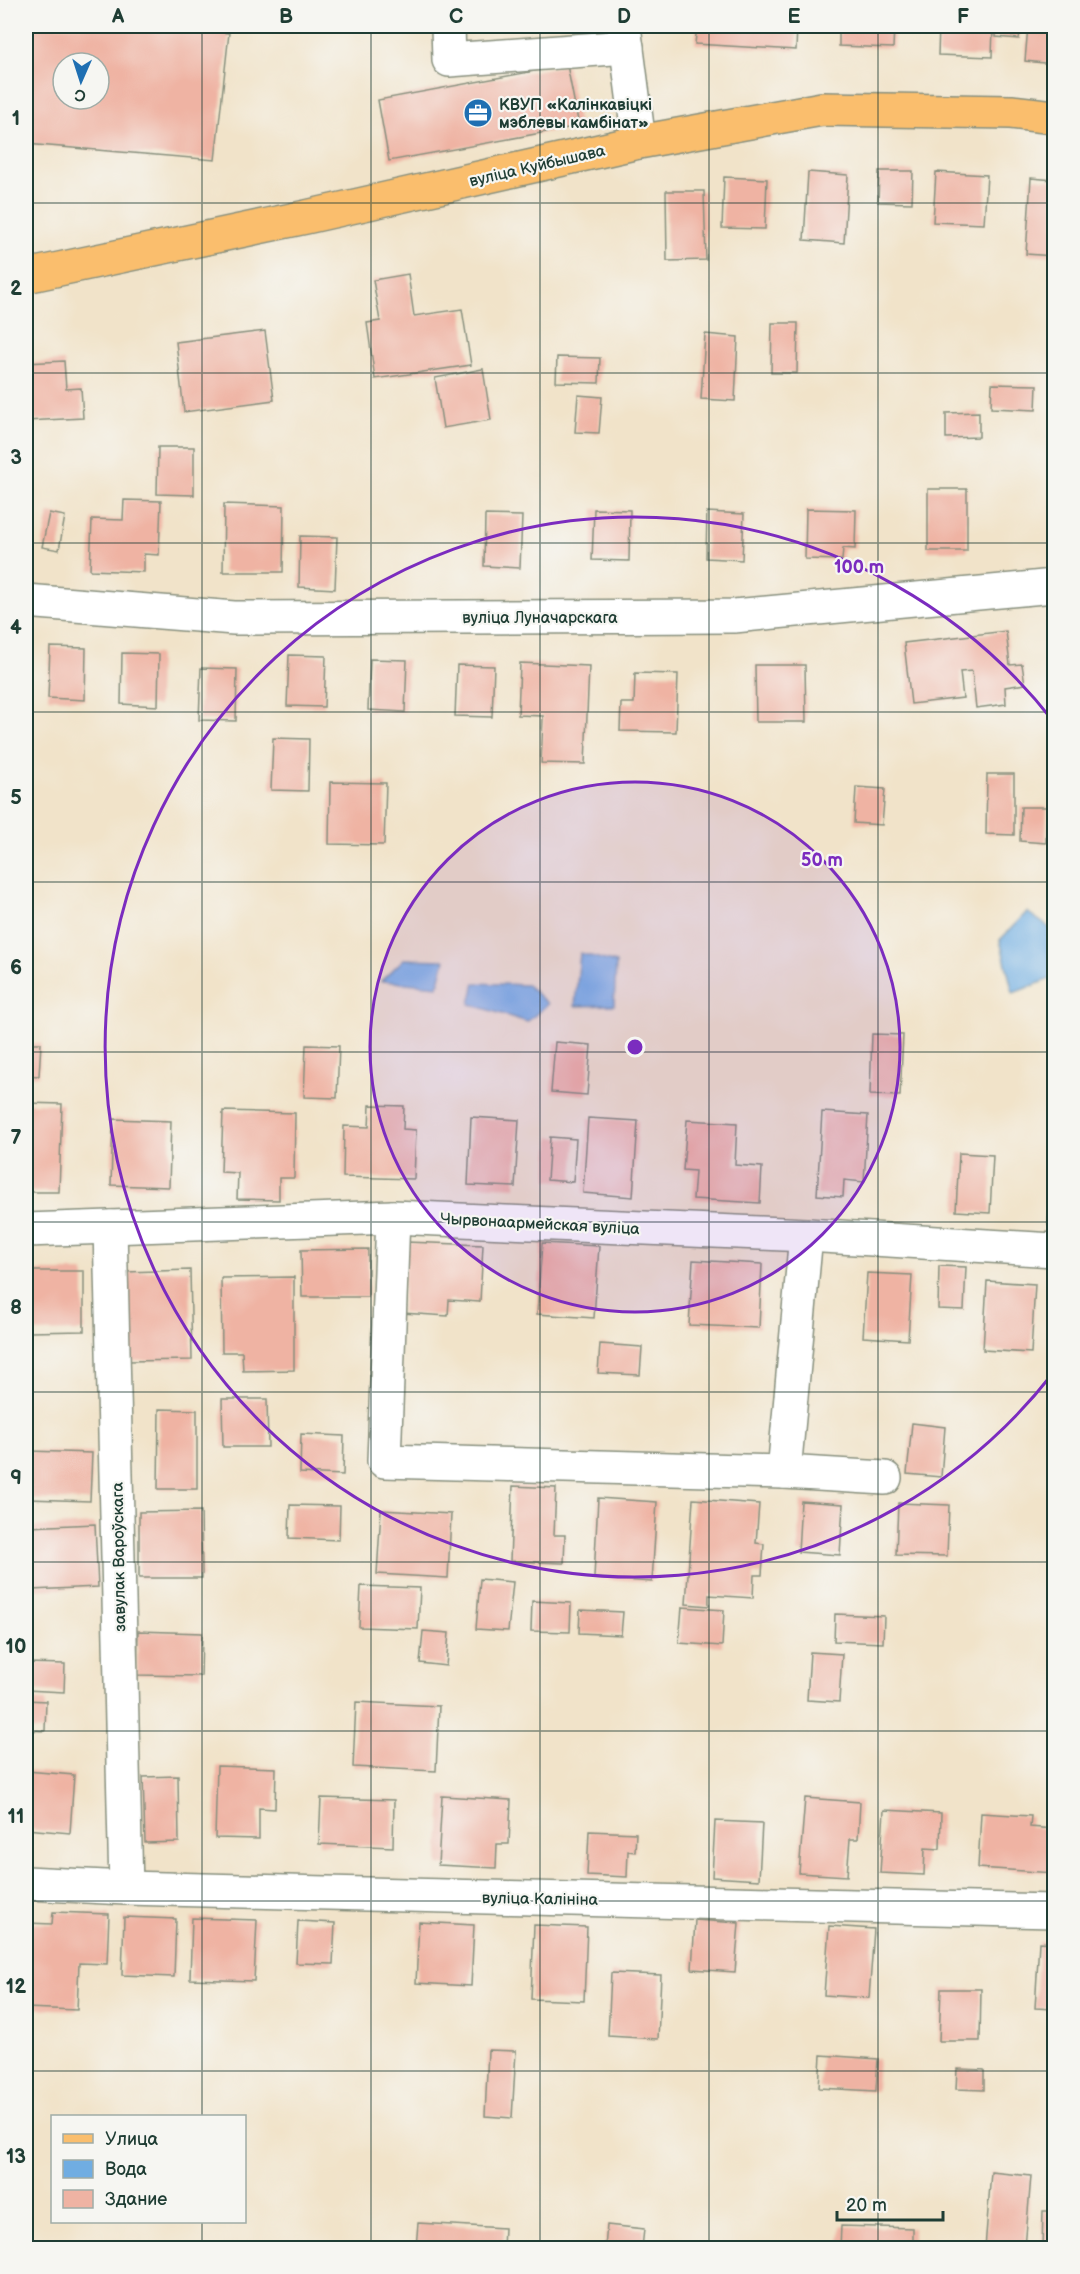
<svg xmlns="http://www.w3.org/2000/svg" width="1080" height="2274" viewBox="0 0 1080 2274" font-family="'Balsamiq Sans',sans-serif">
<style>
.water{fill:#70ade2;stroke:#48758b;stroke-width:1.5}
.building{fill:#efb3a3;fill-rule:evenodd}
.lines{fill:none;stroke-linecap:round;stroke-linejoin:round}
.minor-casing{stroke:#88907e;stroke-width:36}
.major-casing{stroke:#88907e;stroke-width:36}
.minor{stroke:#fff;stroke-width:33}
.major{stroke:#fabe6d;stroke-width:33}
.grid{fill:none;stroke:#1f3d34;stroke-width:1.5;stroke-opacity:0.55}
.ring{fill:none;stroke:#7b2cbf;stroke-width:3}
.labels{text-anchor:middle;stroke-width:4.5;stroke-linejoin:round;paint-order:stroke}
.poi-label{font-size:16px;font-weight:bold;fill:#1f3d34;stroke:#f6f6f2;text-anchor:start}
.street-label{font-size:16px;fill:#1f3d34;stroke:#f6f6f2}
.centre{fill:#7b2cbf;stroke:#f6f6f2;stroke-width:3}
.ring-label{font-size:18px;text-anchor:middle;font-weight:bold;fill:#7b2cbf;stroke:#f6f6f2;stroke-width:4.5;stroke-linejoin:round;paint-order:stroke}
.neatline{fill:none;stroke:#1f3d34;stroke-width:2}
.grid-label{font-size:20px;text-anchor:middle;font-weight:bold;fill:#1f3d34}
</style>
<rect width="100%" height="100%" fill="#f6f6f2"/>
<filter id="ink" filterUnits="userSpaceOnUse"><feTurbulence type="fractalNoise" baseFrequency=".0167" numOctaves="2"/><feDisplacementMap in="SourceGraphic" scale="12" xChannelSelector="R" yChannelSelector="G"/><feConvolveMatrix kernelMatrix="1 2 1 2 8 2 1 2 1" color-interpolation-filters="sRGB"/></filter>
<filter id="wash" filterUnits="userSpaceOnUse"><feTurbulence type="fractalNoise" baseFrequency=".008" numOctaves="4" result="noise"/><feDisplacementMap in="SourceGraphic" scale="24" xChannelSelector="R" yChannelSelector="G"/><feGaussianBlur stdDeviation="1.35" result="paint"/><feColorMatrix in="noise" values="0 0 0 0 0 0 0 0 0 0 0 0 0 0 0 0 0 1.4 0 .05"/><feComposite in="paint" operator="in"/></filter>
<g filter="url(#wash)">
<rect width="100%" height="100%" fill="#f1e3c9"/>
<g class="water">
<path d="M1027 912 1054 931V972L1053 978 1013 993 1000 940Z"/>
<path d="M580 953 616 963 614 1005 575 1006Z"/>
<path d="M404 959 445 960 438 986 381 981Z"/>
<path d="M475 983 527 985 548 1004 527 1022 470 1004Z"/>
</g>
<g id="blocks">
<g class="building">
<path d="M26 26H153L229 33 215 160 26 144ZM63 63H99V99H63Z"/>
<path d="M697 26H797L796 50 695 44Z"/>
<path d="M839 26H894L893 48 839 46Z"/>
<path d="M939 26H993L992 57 938 55Z"/>
<path d="M997 26H1021L1019 39 996 37Z"/>
<path d="M1028 26H1054V64L1025 61Z"/>
<path d="M567 65 579 126 389 161 378 100Z"/>
<path d="M879 171H913L912 203 878 202Z"/>
<path d="M808 172 848 175 844 243 804 240Z"/>
<path d="M936 172 987 175 984 224 933 222Z"/>
<path d="M724 177 767 179 765 229 722 228Z"/>
<path d="M1031 178 1054 180V256L1026 254Z"/>
<path d="M666 191H704L706 260 667 261Z"/>
<path d="M408 274 414 316 462 309 471 365 375 379 367 323 380 321 373 280Z"/>
<path d="M772 323H798L797 373H771Z"/>
<path d="M265 331 274 400 184 412 176 342Z"/>
<path d="M705 334 738 337 735 401 701 399Z"/>
<path d="M557 357 600 358 599 383 556 382Z"/>
<path d="M64 361 66 389 81 388 83 418 26 421V363Z"/>
<path d="M483 369 491 420 443 428 435 378Z"/>
<path d="M992 384 1037 385 1036 410 991 408Z"/>
<path d="M578 395 602 397 599 433 575 432Z"/>
<path d="M979 412V437L946 438V413Z"/>
<path d="M1052 434H1054V460H1051Z"/>
<path d="M158 447H194V495L157 494Z"/>
<rect x="928" y="489" width="39" height="62"/>
<path d="M124 500 161 501 159 555 144 554V572L90 570 92 519 123 520Z"/>
<path d="M224 504 284 506 283 572H223Z"/>
<path d="M594 509 630 510 629 561 592 560Z"/>
<path d="M806 509 856 510 855 549 843 548 842 560 805 559Z"/>
<path d="M707 512 744 514 742 560 706 558Z"/>
<path d="M49 513 65 516 59 550 42 547Z"/>
<path d="M485 515 522 516 520 568 484 566Z"/>
<path d="M300 536 337 537 335 589 299 587Z"/>
<path d="M1006 631 1010 665 1022 664 1025 684 1005 687 1006 704 976 708 972 671 960 672 963 698 911 704 904 643Z"/>
<path d="M50 647 86 648 85 700 48 698Z"/>
<path d="M122 653 159 654 158 706 121 704Z"/>
<path d="M289 655 326 656 324 707 287 706Z"/>
<path d="M370 659 407 660 405 712 368 710Z"/>
<path d="M520 663 589 666 585 764 541 763 543 716 518 715Z"/>
<path d="M457 665 494 666 492 717 455 716Z"/>
<path d="M755 665H805L806 722H756Z"/>
<path d="M201 668 237 669 236 721 199 720Z"/>
<path d="M635 673 678 674 676 732 620 731 621 703H634Z"/>
<path d="M273 738 309 739 308 791 271 790Z"/>
<path d="M987 774H1014V835L986 834Z"/>
<path d="M330 782 386 783 384 845 329 844Z"/>
<path d="M856 787 885 789 882 825 854 823Z"/>
<path d="M1021 807H1047L1046 843 1020 841Z"/>
<path d="M872 1034 903 1035 900 1096 870 1095Z"/>
<path d="M555 1042 591 1045 587 1095 551 1092Z"/>
<path d="M26 1043H41L39 1076 26 1075Z"/>
<path d="M306 1045 339 1046 337 1098 304 1097Z"/>
<path d="M26 1103 62 1104 59 1192H26Z"/>
<path d="M370 1105 404 1106 403 1129 416 1130 414 1179 343 1177 344 1126 369 1127Z"/>
<path d="M223 1111 295 1113 294 1178H279V1200L237 1199 238 1173 221 1172Z"/>
<path d="M822 1112 868 1115 864 1182 844 1180 843 1197 817 1195Z"/>
<path d="M471 1117 519 1120 515 1187 468 1185Z"/>
<path d="M588 1118 638 1121 633 1197 583 1193Z"/>
<path d="M113 1119 171 1121 169 1187 111 1185Z"/>
<path d="M687 1120 737 1123 735 1165 762 1167 760 1203 693 1199 695 1171 683 1170Z"/>
<path d="M550 1137 576 1139 573 1182 547 1180Z"/>
<path d="M1052 1151H1054V1225H1048Z"/>
<path d="M959 1153 993 1155 990 1213 956 1211Z"/>
<path d="M406 1242 483 1245 480 1302 449 1300 448 1316 402 1313Z"/>
<path d="M542 1243 599 1246 594 1318 537 1314Z"/>
<path d="M368 1249V1297H302L301 1250Z"/>
<path d="M693 1260 762 1264 759 1328 689 1325Z"/>
<path d="M939 1266 966 1267 964 1310 938 1309Z"/>
<path d="M190 1270 192 1360 127 1361 125 1272Z"/>
<path d="M29 1271H84V1331L29 1332Z"/>
<path d="M867 1273 912 1275 908 1340 863 1337Z"/>
<path d="M294 1277V1370L243 1371 242 1352H222L221 1278Z"/>
<path d="M987 1281 1035 1284 1031 1353 983 1350Z"/>
<path d="M600 1344 642 1347 640 1375 598 1373Z"/>
<path d="M222 1399H267L268 1447H223Z"/>
<path d="M159 1409 197 1410V1489H158Z"/>
<path d="M912 1423 945 1427 941 1477 907 1474Z"/>
<path d="M301 1434 344 1436 343 1475 300 1473Z"/>
<path d="M29 1451 92 1453 90 1501 28 1499Z"/>
<path d="M513 1486 556 1488 554 1535H565L564 1563 510 1561Z"/>
<path d="M598 1498 657 1502 652 1582 594 1578Z"/>
<path d="M693 1499 759 1504 756 1543 764 1544 762 1575H754L753 1598 709 1595V1606L686 1604Z"/>
<path d="M801 1501 843 1504 840 1555 798 1552Z"/>
<path d="M898 1503 949 1505 947 1556 896 1555Z"/>
<path d="M290 1505 340 1506 339 1540 289 1538Z"/>
<path d="M381 1510 451 1514 448 1578 377 1574Z"/>
<path d="M201 1511 202 1578H139V1512Z"/>
<path d="M95 1524 98 1587 31 1590 28 1527Z"/>
<path d="M480 1579 513 1582 508 1631 476 1629Z"/>
<path d="M361 1586 420 1588 418 1629 359 1627Z"/>
<path d="M532 1601 571 1603 570 1632 531 1631Z"/>
<path d="M682 1607 724 1610 722 1646 679 1643Z"/>
<path d="M580 1610 623 1612 621 1635 579 1633Z"/>
<path d="M835 1614 884 1616 883 1643 834 1641Z"/>
<path d="M138 1631 202 1633 201 1676 137 1675Z"/>
<path d="M423 1631 449 1633 446 1666 420 1663Z"/>
<path d="M810 1652 842 1654 839 1702 807 1700Z"/>
<path d="M26 1663 65 1664 64 1692 26 1690Z"/>
<path d="M26 1700 46 1701 45 1731 26 1730Z"/>
<path d="M356 1702 439 1706 436 1771 353 1767Z"/>
<path d="M217 1766 276 1768 275 1809 259 1808V1839L215 1838Z"/>
<path d="M26 1771 74 1775 70 1833 26 1829Z"/>
<path d="M178 1776 179 1842 145 1843 143 1777Z"/>
<path d="M442 1796 511 1800 509 1844H497L496 1868 438 1865Z"/>
<path d="M321 1798 394 1800 393 1847 319 1844Z"/>
<path d="M805 1798 860 1802 858 1839H850L847 1876 799 1873Z"/>
<path d="M884 1810 941 1813 940 1849 925 1848 924 1875 880 1873Z"/>
<path d="M981 1813 1031 1816 1030 1827 1054 1829V1873L978 1868Z"/>
<path d="M715 1821 762 1823 759 1880 712 1877Z"/>
<path d="M589 1831 636 1833 635 1852 628 1851 627 1877 587 1875Z"/>
<path d="M53 1912 109 1914 107 1964 79 1963 77 2010 26 2008 27 1923 52 1924Z"/>
<path d="M124 1917 176 1919 174 1977 122 1975Z"/>
<path d="M192 1918 257 1920 254 1981 190 1979Z"/>
<path d="M695 1920 739 1923 735 1972 692 1969Z"/>
<path d="M298 1921 335 1923 333 1964 296 1963Z"/>
<path d="M419 1922 474 1925 471 1986 416 1983Z"/>
<path d="M534 1925 587 1927 584 2001 531 1999Z"/>
<path d="M829 1926 874 1929 869 1998 824 1995Z"/>
<path d="M1039 1942 1054 1943V2009L1035 2008Z"/>
<path d="M611 1973 661 1975 658 2039 608 2036Z"/>
<path d="M941 1989H981L980 2041H939Z"/>
<path d="M488 2050 516 2051 512 2118 485 2116Z"/>
<path d="M821 2055 878 2059 876 2091 819 2088Z"/>
<path d="M957 2069 984 2070V2090L956 2089Z"/>
<path d="M991 2172 1031 2176 1025 2248H985Z"/>
<path d="M1043 2211H1054V2248H1042Z"/>
<path d="M418 2223 504 2228 503 2248H416Z"/>
<path d="M607 2225 644 2229 642 2248H605Z"/>
<path d="M841 2226 913 2228V2248H840Z"/>
</g>
</g>
</g>
<g filter="url(#ink)">
<use href="#blocks" fill-opacity="0" stroke="#88907e" stroke-width="1.5"/>
<g class="lines">
<g class="minor-casing">
<g id="minor">
<path d="M448 26 449 60 627 47"/>
<path d="M624 26 639 142"/>
<path d="M26 601 234 618 734 616 1054 586"/>
<path d="M393 1217 384 1461 784 1472 885 1478"/>
<path d="M110 1227 126 1888"/>
<path d="M26 1230 393 1217 806 1235 1054 1250"/>
<path d="M784 1472 806 1235"/>
<path d="M26 1883 126 1888 1054 1911"/>
</g>
</g>
<g class="major-casing">
<path id="major" d="M26 276 306 217 639 142 822 109 1011 112 1054 117"/>
</g>
<use href="#minor" class="minor"/>
<use href="#major" class="major"/>
</g>
</g>
<path class="grid" d="M202 26V2116M371 26V2248M540 26V2248M709 26V2248M878 26V2248M26 203H1054M26 373H1054M26 543H1054M26 712H1054M26 882H1054M26 1052H1054M26 1222H1054M26 1392H1054M26 1562H1054M26 1731H1054M26 1901H1054M26 2071H1054M202 2222V2248"/>
<circle cx="635" cy="1047" r="265" fill="#7b2cbf" fill-opacity=".12"/>
<g class="ring">
<circle cx="635" cy="1047" r="265"/>
<path d="M1053 1373A530 530 0 1 1 1053 721"/>
</g>
<defs>
<g id="office-disc" transform="scale(1.5)"><circle r="9.5" fill="#1f6fb2" stroke="#f6f6f2"/><path d="M-6-3h4V-5.5h4V-3h4V5H-6ZM-1-4.5V-3h2v-1.5ZM-6 0V1H6V0Z" fill="#fff"/></g>
</defs>
<g fill-rule="evenodd">
<use href="#office-disc" x="478" y="113"/>
</g>
<g class="labels">
<g class="poi-label">
<text x="499" y="110">КВУП «Калінкавіцкі<tspan x="499" dy="18">мэблевы камбінат»</tspan></text>
</g>
<g class="street-label">
<text transform="translate(537 165) rotate(-13)" y="6">вуліца Куйбышава</text>
<text x="540" y="623">вуліца Луначарскага</text>
<text transform="translate(540 1223) rotate(3)" y="6">Чырвонаармейская вуліца</text>
<text transform="translate(118 1557) rotate(-91)" y="6">завулак Вароўскага</text>
<text transform="translate(540 1898) rotate(1)" y="6">вуліца Калініна</text>
</g>
</g>
<circle cx="635" cy="1047" r="9" class="centre"/>
<g class="ring-label">
<text x="859" y="573">100 m</text>
<text x="822" y="866">50 m</text>
</g>
<rect width="1080" height="2274" fill="none" stroke="#f6f6f2" stroke-width="66"/>
<rect x="51" y="2115" width="195" height="108" fill="#f6f6f2" stroke="#a0aca6" stroke-width="1.5"/>
<rect x="63" y="2134" width="30" height="9" fill="#fabe6d" stroke="#a0aca6" stroke-width="1.5"/>
<text x="105" y="2145" font-size="18" fill="#1f3d34">Улица</text>
<rect x="63" y="2160" width="30" height="18" fill="#70ade2" stroke="#a0aca6" stroke-width="1.5"/>
<text x="105" y="2175" font-size="18" fill="#1f3d34">Вода</text>
<rect x="63" y="2190" width="30" height="18" fill="#efb3a3" stroke="#a0aca6" stroke-width="1.5"/>
<text x="105" y="2205" font-size="18" fill="#1f3d34">Здание</text>
<g transform="translate(81 81) rotate(183)"><circle r="28" fill="#f6f6f2" stroke="#a0aca6" stroke-width="1.5"/>
<path d="M0-4.5L10 22L0 15L-10 22Z" fill="#1f6fb2"/>
<text y="-9" font-size="16" font-weight="bold" text-anchor="middle" fill="#1f3d34">С</text>
</g>
<path d="M837 2211v9h106v-9" fill="none" stroke="#1f3d34" stroke-width="3"/>
<text x="846" y="2211" font-size="18" fill="#1f3d34" stroke="#f6f6f2" stroke-width="4.5" paint-order="stroke">20 m</text>
<rect x="33" y="33" width="1014" height="2208" class="neatline"/>
<g class="grid-label">
<text x="118" y="23">A</text>
<text x="286" y="23">B</text>
<text x="456" y="23">C</text>
<text x="624" y="23">D</text>
<text x="794" y="23">E</text>
<text x="963" y="23">F</text>
<text x="16" y="125">1</text>
<text x="16" y="295">2</text>
<text x="16" y="464">3</text>
<text x="16" y="634">4</text>
<text x="16" y="804">5</text>
<text x="16" y="974">6</text>
<text x="16" y="1144">7</text>
<text x="16" y="1314">8</text>
<text x="16" y="1484">9</text>
<text x="16" y="1653">10</text>
<text x="16" y="1823">11</text>
<text x="16" y="1993">12</text>
<text x="16" y="2163">13</text>
</g>
</svg>
